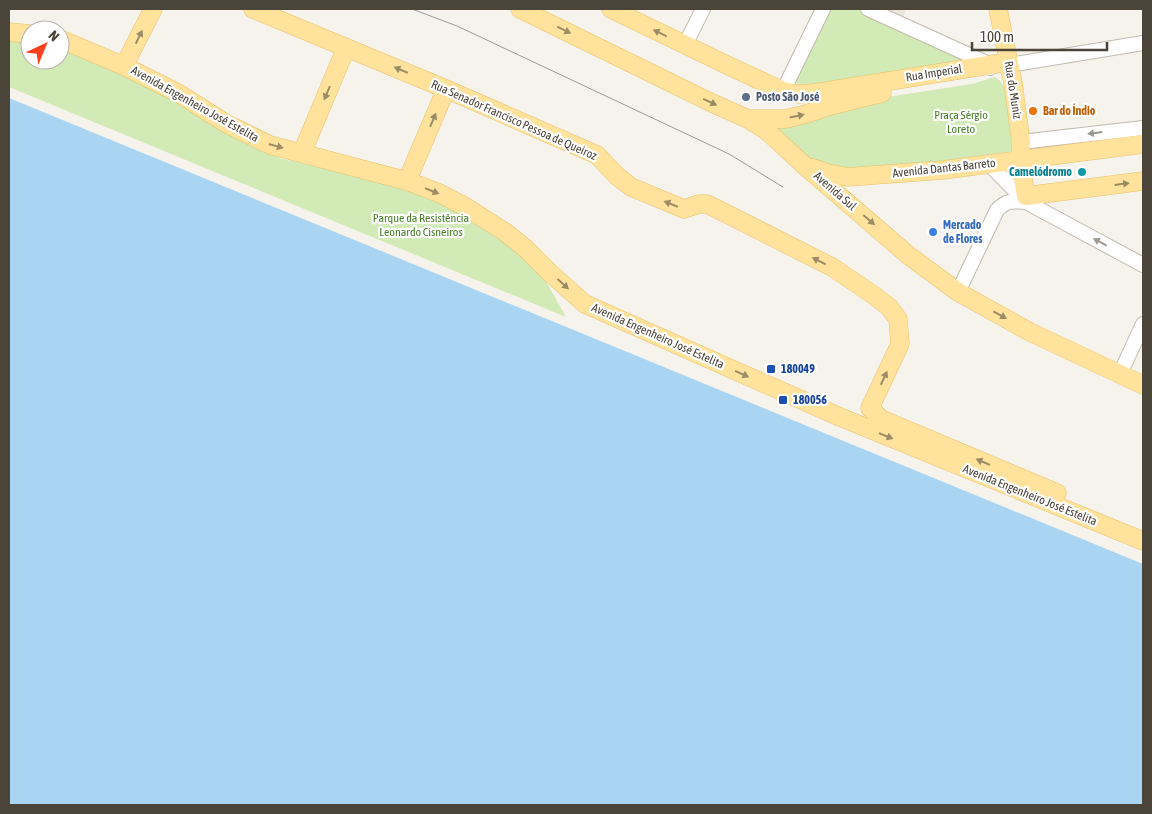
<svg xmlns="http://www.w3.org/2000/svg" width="1152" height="814" viewBox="0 0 1152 814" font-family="'Asap Condensed',sans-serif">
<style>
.residential{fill:#eae5da}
.green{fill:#d2eab5}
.water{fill:#a9d4f2}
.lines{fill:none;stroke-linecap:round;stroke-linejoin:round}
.minor-casing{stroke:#c2bbae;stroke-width:16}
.major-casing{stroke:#e6c16a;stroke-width:19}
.minor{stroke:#fff;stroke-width:14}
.major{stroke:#ffe39c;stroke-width:18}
.tram{stroke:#9a9a9a;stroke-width:1}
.oneway{fill:#9c8c66}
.oneway2{fill:#9c9892}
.service-dot{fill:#5c6f8a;stroke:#fff;stroke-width:2}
.food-dot{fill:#e8710a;stroke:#fff;stroke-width:2}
.culture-dot{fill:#0f9aa8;stroke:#fff;stroke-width:2}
.shop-dot{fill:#3f7fe0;stroke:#fff;stroke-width:2}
.transit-dot{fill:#1a4fb4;stroke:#fff;stroke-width:2}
.labels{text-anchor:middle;stroke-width:4.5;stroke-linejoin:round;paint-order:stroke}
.street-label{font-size:12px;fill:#4b4439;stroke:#fff}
.service-label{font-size:12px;font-weight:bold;fill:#4e5e75;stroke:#fff;text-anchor:start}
.food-label{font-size:12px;font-weight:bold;fill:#c56008;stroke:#fff;text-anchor:start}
.park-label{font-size:12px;fill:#4a7f2a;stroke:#fff}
.culture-label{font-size:12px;font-weight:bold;fill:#0d838f;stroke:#fff;text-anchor:end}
.shop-label{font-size:12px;font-weight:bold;fill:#366cbe;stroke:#fff;text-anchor:start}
.transit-label{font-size:12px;font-weight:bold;fill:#164399;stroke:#fff;text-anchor:start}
</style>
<rect width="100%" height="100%" fill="#f6f3ec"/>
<path class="residential" d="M883 9H906L903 18Z"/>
<g class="green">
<path d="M827 9H859L968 57 970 60 807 87 799 85 795 81Z"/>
<path d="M9 40 30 44V60H60V50L70 52 163 93 235 136 282 159 371 177 435 199 535 262 566 317 9 87Z"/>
<path d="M994 77C998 79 1001 81 1003 85 1009 98 1013 139 1011 152L885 168 864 169 843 168 829 165 812 161 774 127 868 100 972 84Z"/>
</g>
<path class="water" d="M9 98 1143 564V805H9Z"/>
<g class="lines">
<g class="minor-casing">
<g id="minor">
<path d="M868 9 989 64 990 68"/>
<path d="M685 45 703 9"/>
<path d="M1009 65 1143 43"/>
<path d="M783 91 823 9"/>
<path d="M1021 142 1143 128"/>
<path d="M988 163 1026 202 1143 265"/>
<path d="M958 292 997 210C1007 200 1012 201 1026 202"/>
<path d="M1120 374 1143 324"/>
</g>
</g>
<g class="major-casing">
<g id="major">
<path d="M253 9 446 89 597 155 617 176 631 187 684 209 699 204H707L832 267 872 294 889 307 898 319 900 344 870 408 881 419 1057 493"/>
<path d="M520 9 712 103 748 119 767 131 805 166 908 255 958 292 1030 332 1143 385"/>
<path d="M611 9 729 66 783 91 798 94 815 93 1001 63 1009 65"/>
<path d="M998 9 1013 83 1021 142 1020 160 1026 196 1143 181"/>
<path d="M9 32 30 34"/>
<path d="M60 39 124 66 178 93 227 124 270 145 407 181 439 193 466 207 505 232 525 248 549 272 585 304 840 417 1143 541"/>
<path d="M124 66 153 9"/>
<path d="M749 119H785L806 114 830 106 882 93"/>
<path d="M302 153 346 48"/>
<path d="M813 168 827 173 848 177 943 170 1143 144"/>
<path d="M407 181 446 89"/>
</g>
</g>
<use href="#minor" class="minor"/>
<use href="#major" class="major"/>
<path class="tram" d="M412 9 457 26 729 154 783 187"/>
</g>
<defs><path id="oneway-solid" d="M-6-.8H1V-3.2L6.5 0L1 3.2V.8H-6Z" transform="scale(1.25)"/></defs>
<g class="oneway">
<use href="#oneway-solid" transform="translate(564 30) rotate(26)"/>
<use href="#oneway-solid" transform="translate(660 33) rotate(-154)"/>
<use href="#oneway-solid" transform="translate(139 37) rotate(-64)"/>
<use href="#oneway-solid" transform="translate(401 70) rotate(-157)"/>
<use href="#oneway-solid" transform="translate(327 93) rotate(113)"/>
<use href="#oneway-solid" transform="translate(710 102) rotate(25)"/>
<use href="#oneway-solid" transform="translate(797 116) rotate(-12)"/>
<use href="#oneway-solid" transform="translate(433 120) rotate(-67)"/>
<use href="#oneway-solid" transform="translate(276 146) rotate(16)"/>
<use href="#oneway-solid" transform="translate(1122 184) rotate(-7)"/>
<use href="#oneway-solid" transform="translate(432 191) rotate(22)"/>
<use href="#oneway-solid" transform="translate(671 204) rotate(-158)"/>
<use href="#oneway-solid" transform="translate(869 220) rotate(41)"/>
<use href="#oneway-solid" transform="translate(819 261) rotate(-153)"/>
<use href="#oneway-solid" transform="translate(563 284) rotate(42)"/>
<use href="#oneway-solid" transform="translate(1000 315) rotate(29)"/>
<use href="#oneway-solid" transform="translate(742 374) rotate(24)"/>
<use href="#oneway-solid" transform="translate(884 378) rotate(-65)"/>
<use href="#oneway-solid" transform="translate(886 436) rotate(22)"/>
<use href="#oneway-solid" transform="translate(983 462) rotate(-157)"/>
</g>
<g class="oneway2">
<use href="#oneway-solid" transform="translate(1095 133) rotate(173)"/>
<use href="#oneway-solid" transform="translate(1100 242) rotate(-152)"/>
</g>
<circle class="service-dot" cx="746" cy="97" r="5"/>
<circle class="food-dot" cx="1033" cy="111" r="5"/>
<circle class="culture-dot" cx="1082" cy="172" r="5"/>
<circle class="shop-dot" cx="933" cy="232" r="5"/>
<g class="transit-dot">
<rect x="766" y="364" width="10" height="10" rx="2.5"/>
<rect x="778" y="395" width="10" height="10" rx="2.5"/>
</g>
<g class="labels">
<g class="street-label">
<text transform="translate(934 73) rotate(-9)" y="4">Rua Imperial</text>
<text transform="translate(1013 90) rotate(81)" y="4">Rua do Muniz</text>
<text transform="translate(195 104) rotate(29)" y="4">Avenida Engenheiro José Estelita</text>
<text transform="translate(514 120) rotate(24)" y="4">Rua Senador Francisco Pessoa de Queiroz</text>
<text transform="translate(944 168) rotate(-6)" y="4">Avenida Dantas Barreto</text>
<text transform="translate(835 191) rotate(41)" y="4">Avenida Sul</text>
<text transform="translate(658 336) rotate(24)" y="4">Avenida Engenheiro José Estelita</text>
<text transform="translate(1030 495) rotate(22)" y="4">Avenida Engenheiro José Estelita</text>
</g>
<g class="service-label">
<text x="756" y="101">Posto São José</text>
</g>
<g class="food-label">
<text x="1043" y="115">Bar do Índio</text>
</g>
<g class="park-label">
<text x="961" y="119">Praça Sérgio<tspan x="961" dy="14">Loreto</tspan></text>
<text x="421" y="222">Parque da Resistência<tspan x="421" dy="14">Leonardo Cisneiros</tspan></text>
</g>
<g class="culture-label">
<text x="1072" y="176">Camelódromo</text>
</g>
<g class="shop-label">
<text x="943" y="229">Mercado<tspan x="943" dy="14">de Flores</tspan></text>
</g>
<g class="transit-label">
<text x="781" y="373">180049</text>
<text x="793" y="404">180056</text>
</g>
</g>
<rect width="1152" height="814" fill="none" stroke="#4b4439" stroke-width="20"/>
<g transform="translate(45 45) rotate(44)"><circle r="24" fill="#ffffff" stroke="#b7b4b0"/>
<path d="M0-4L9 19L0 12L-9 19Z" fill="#fc3f1d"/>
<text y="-8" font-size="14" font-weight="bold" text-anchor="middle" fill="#4b4439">N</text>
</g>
<path d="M972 42v8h135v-8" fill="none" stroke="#4b4439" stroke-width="2.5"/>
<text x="980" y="42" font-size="15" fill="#4b4439" stroke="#ffffff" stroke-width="4" paint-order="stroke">100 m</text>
</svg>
